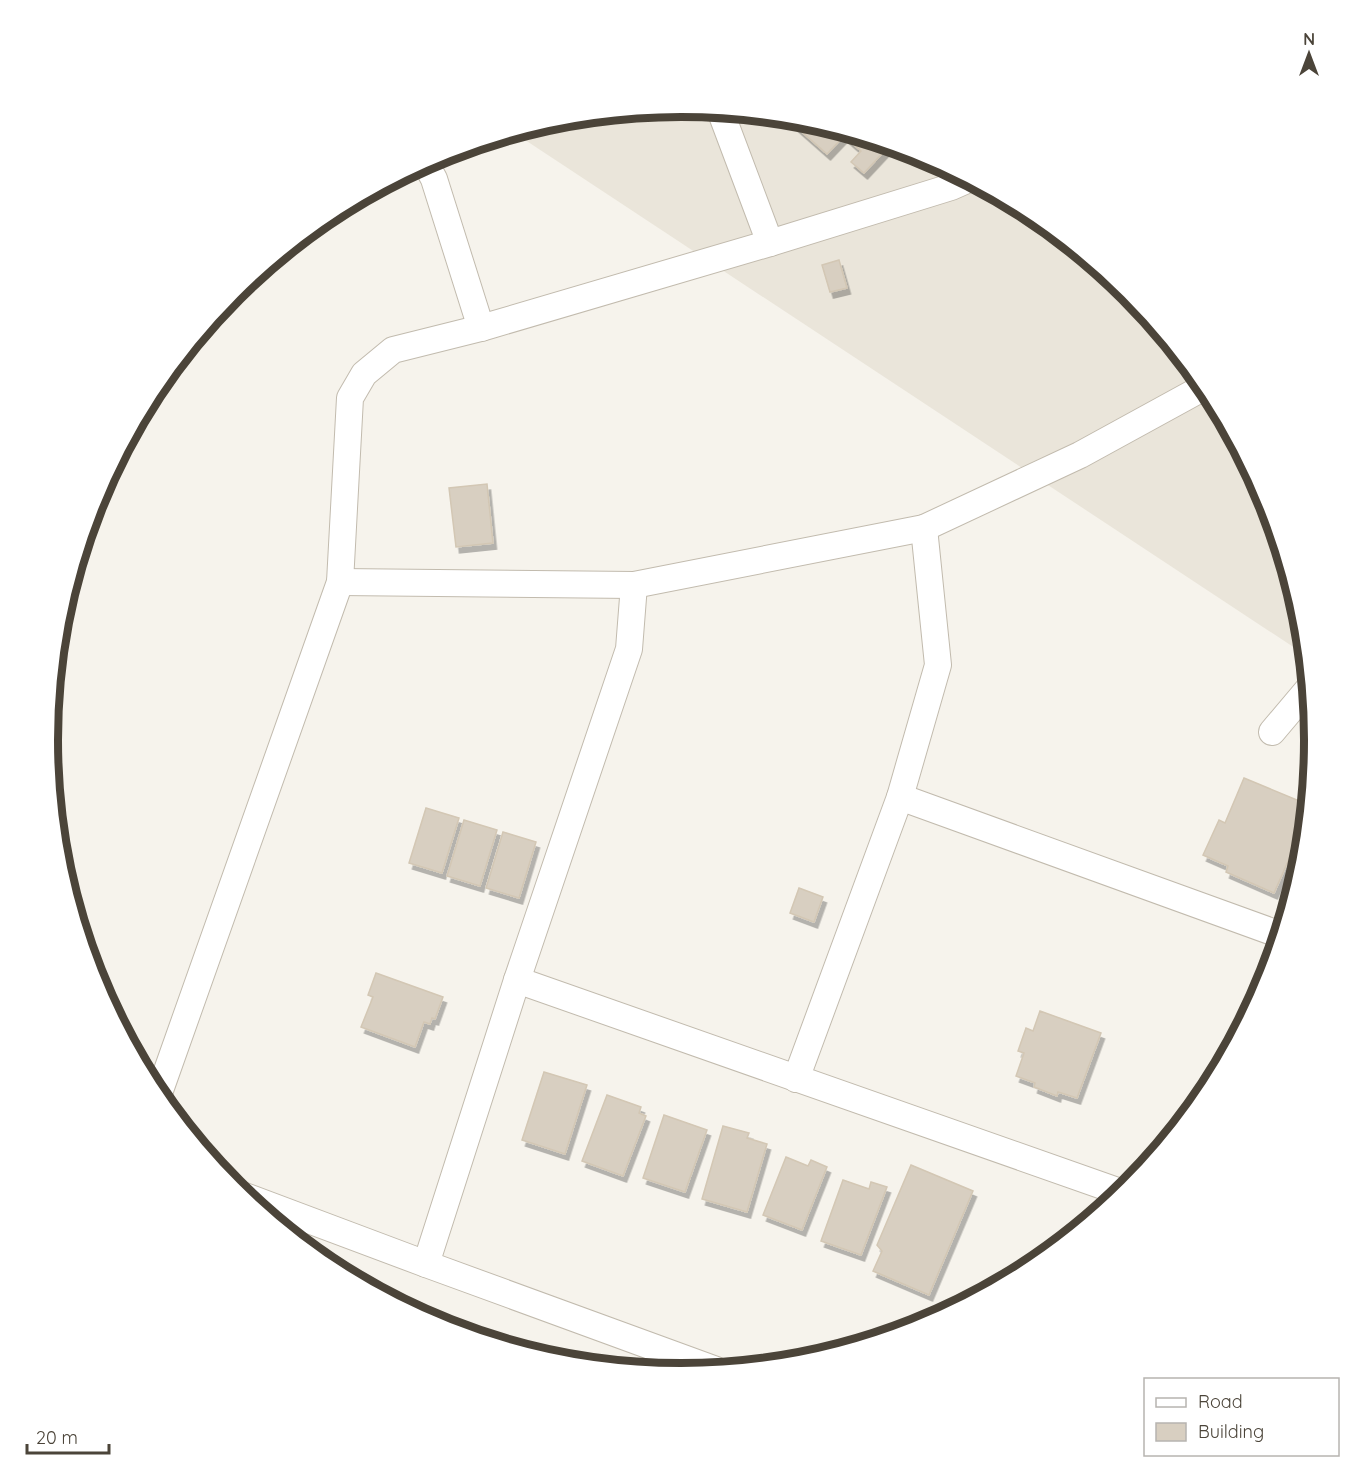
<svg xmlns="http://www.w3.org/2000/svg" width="1363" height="1480" viewBox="0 0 1363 1480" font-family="Quicksand,sans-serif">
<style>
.residential{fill:#eae5da}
.building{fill:#d8cfc1;stroke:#d3c7b4;stroke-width:1.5;filter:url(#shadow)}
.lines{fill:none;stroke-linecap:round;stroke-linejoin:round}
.minor-casing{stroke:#c2bbae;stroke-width:28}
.minor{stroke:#fff;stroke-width:26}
.rim{fill:none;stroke:#4b4439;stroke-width:8}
</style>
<defs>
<filter id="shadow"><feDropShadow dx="3.5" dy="6" stdDeviation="0" flood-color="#0004"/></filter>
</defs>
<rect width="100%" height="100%" fill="#f6f3ec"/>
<path class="residential" d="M682 107 805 119 924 155 1034 213 1130 292 1208 388 1267 498 1303 617 1307 656 513 132 558 119Z"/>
<g class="building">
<path d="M785 117 805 119 890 145 864 173 851 162 861 151 844 136 827 154Z"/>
<path d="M839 260 847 288 830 292 822 265Z"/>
<path d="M487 484 493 543 456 547 449 488Z"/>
<path d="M1244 778 1309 805 1308 816 1274 893 1226 872 1228 866 1203 855 1219 820 1225 823Z"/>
<path d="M426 808 459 818 442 873 409 863Z"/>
<path d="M464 820 497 830 480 886 447 876Z"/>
<path d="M503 832 536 842 519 898 486 888Z"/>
<path d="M799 888 823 897 814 922 790 913Z"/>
<path d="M376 973 443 997 435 1019 432 1018 430 1024 424 1022 415 1047 361 1027 373 997 368 995Z"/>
<path d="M1040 1011 1101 1033 1077 1098 1058 1092 1057 1096 1034 1087 1035 1083 1016 1076 1024 1053 1018 1051 1026 1028 1033 1031Z"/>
<path d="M544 1072 587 1085 565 1154 522 1140Z"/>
<path d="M607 1095 641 1107 639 1113 646 1116 623 1176 582 1161Z"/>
<path d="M664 1115 707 1130 685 1192 643 1178Z"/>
<path d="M723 1126 749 1133 747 1138 767 1144 747 1212 702 1199Z"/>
<path d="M786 1157 808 1166 811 1160 827 1167 802 1230 763 1215Z"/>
<path d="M911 1165 973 1191 929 1295 873 1271 882 1251 877 1245Z"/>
<path d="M843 1180 869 1189 871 1182 887 1187 861 1255 821 1241Z"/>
</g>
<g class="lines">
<g class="minor-casing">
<g id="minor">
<path d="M720 110 770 243"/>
<path d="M425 162 434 179 481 328"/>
<path d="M340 582 634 585 924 528 1080 455 1206 386"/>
<path d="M1272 732 1310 687"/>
<path d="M900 797 1281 935"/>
<path d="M517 980 1123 1193"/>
<path d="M796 1079 900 797 938 665 924 528"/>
<path d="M158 1096 340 582 350 398 364 374 393 350 481 328 770 243 951 187 969 179"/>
<path d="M242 1195 426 1264 716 1370"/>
<path d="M426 1264 517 980 629 649 634 585"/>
</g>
</g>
<use href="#minor" class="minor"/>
</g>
<path d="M0 0H1363V1480H0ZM58 740a623 623 0 1 1 1246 0a623 623 0 1 1-1246 0Z" fill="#fff" fill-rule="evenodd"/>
<path class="rim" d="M58 740a623 623 0 1 1 1246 0a623 623 0 1 1-1246 0Z"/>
<rect x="1144" y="1378" width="195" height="78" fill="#ffffff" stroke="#b7b4b0" stroke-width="1.5"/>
<rect x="1156" y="1398" width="30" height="9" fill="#ffffff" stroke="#b7b4b0" stroke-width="1.5"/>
<text x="1198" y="1408" font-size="18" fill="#4b4439">Road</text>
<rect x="1156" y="1423" width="30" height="18" fill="#d8cfc1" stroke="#b7b4b0" stroke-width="1.5"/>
<text x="1198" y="1438" font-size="18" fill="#4b4439">Building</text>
<g transform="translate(1309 54)" stroke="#ffffff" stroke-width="4.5" paint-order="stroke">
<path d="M0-4.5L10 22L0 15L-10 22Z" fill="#4b4439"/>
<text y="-9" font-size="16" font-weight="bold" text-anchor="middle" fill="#4b4439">N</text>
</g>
<path d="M27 1444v9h82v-9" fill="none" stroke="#4b4439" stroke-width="3"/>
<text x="36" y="1444" font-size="18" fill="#4b4439" stroke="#ffffff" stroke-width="4.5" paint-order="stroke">20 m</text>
</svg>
